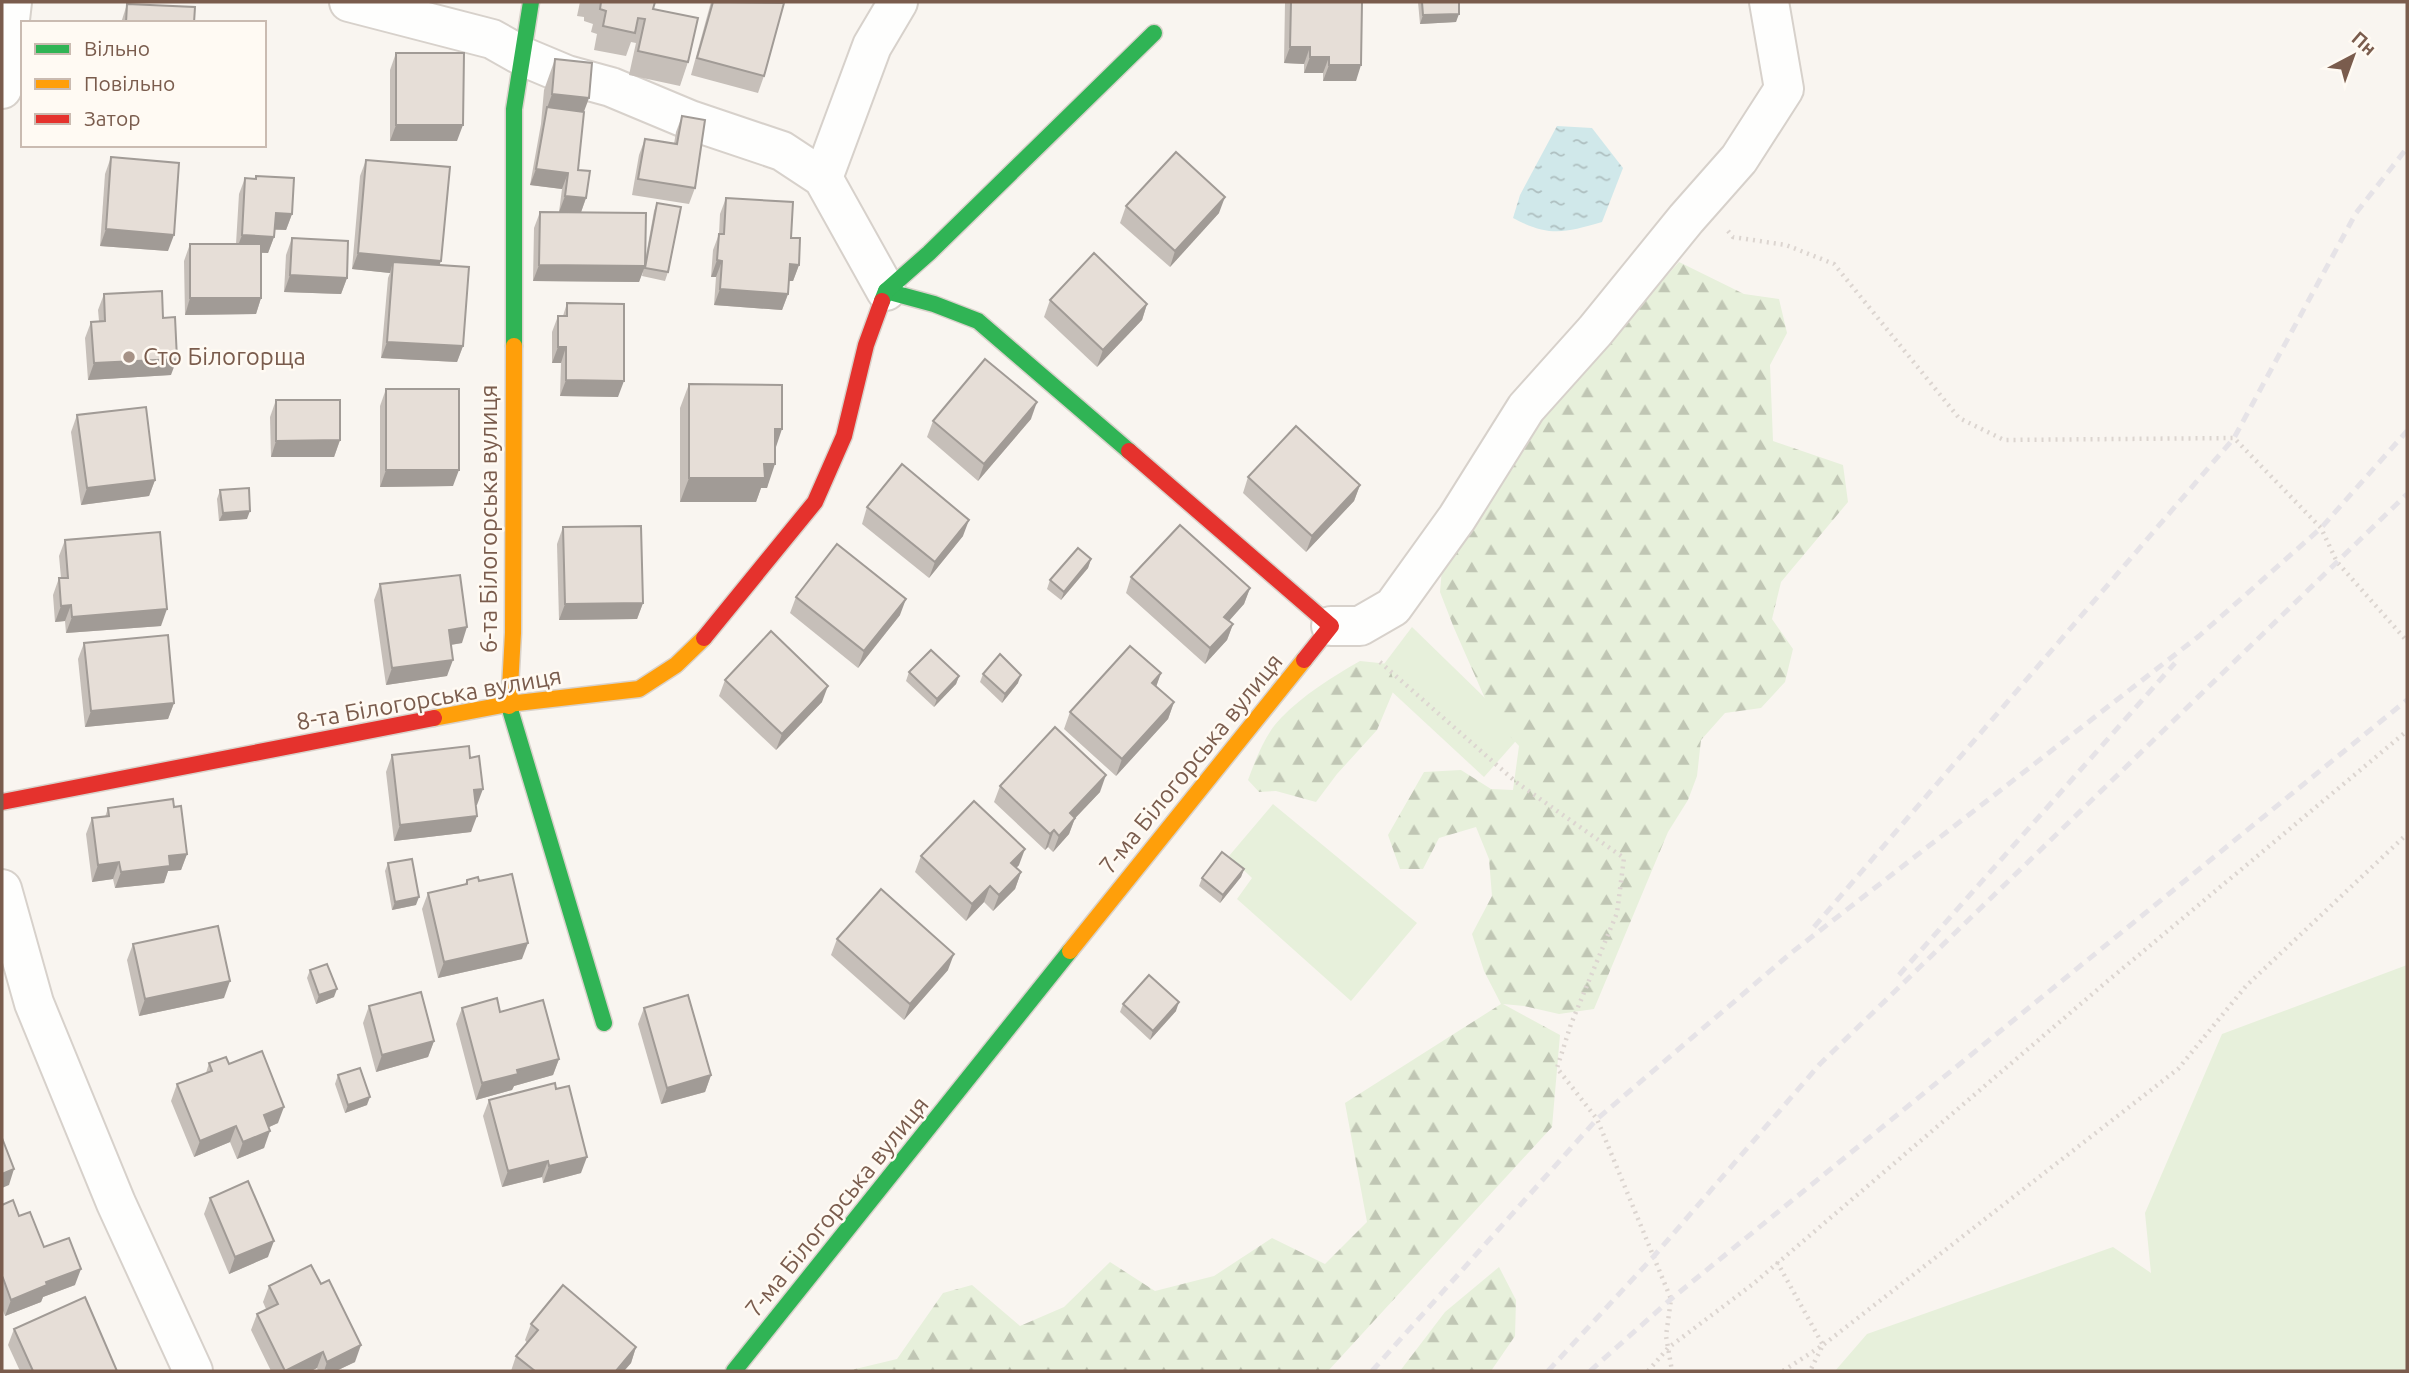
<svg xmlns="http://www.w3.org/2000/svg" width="2409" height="1373" viewBox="0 0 2409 1373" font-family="Ubuntu,sans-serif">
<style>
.green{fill:#e7f0db}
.forest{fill:url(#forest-firs)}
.water{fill:url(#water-ripples)}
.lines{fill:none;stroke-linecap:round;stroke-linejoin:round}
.street-casing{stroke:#d7d1cb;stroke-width:42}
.fast-casing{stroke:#d9d2cb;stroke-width:19}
.slow-casing{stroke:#d9d2cb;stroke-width:19}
.jam-casing{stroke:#d9d2cb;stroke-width:19}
.path{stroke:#dcd5d0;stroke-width:4.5;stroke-dasharray:2 5;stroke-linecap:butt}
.street{stroke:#fefefd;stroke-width:38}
.fast{stroke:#30b455;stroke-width:16}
.slow{stroke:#ff9f0a;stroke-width:16}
.jam{stroke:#e5322d;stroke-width:16}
.rail{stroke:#e6e3e7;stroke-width:5;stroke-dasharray:10 7;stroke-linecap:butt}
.wall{fill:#c6bfb9}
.shaded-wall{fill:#a19b96}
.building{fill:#e6ded7;stroke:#a19b96;stroke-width:2}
.poi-dot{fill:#a69286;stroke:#fffaf3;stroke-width:2.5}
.labels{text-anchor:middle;stroke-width:5;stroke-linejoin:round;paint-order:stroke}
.poi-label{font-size:24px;fill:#7a5c4d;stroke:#fffaf3;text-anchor:start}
.street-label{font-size:24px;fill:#7a5c4d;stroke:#fffaf3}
</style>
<defs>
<pattern id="forest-firs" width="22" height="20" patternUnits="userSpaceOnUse" patternTransform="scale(1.75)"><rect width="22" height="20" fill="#e7f0db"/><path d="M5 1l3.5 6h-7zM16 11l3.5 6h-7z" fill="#c0c6b4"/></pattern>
<pattern id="water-ripples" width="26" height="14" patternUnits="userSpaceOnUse" patternTransform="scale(1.75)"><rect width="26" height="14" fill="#d0e8ea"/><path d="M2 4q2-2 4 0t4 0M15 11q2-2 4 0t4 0" fill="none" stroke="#aebfc0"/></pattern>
</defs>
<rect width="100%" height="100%" fill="#f9f5f0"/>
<g class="green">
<path d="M1412 627 1522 734 1484 777 1375 676Z"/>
<path d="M1273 804 1417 923 1351 1001 1237 899 1252 878 1229 856Z"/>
<path d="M2407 965V1371H1835L1867 1334 2113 1247 2151 1273 2145 1213 2222 1034Z"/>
</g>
<g class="forest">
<path d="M1679 262 1744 294 1779 299 1787 333 1770 365 1773 441 1843 465 1848 502 1781 582 1772 619 1793 649 1785 682 1761 708 1725 713 1701 740 1697 776 1688 800 1668 832 1594 1009 1559 1014 1524 1006 1503 1004 1560 1035 1552 1127 1328 1371H847L897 1359 943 1293 972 1285 1020 1326 1064 1307 1110 1262 1155 1291 1214 1276 1272 1238 1325 1264 1367 1222 1345 1103 1501 1004 1484 971 1472 934 1492 896 1489 859 1476 827 1439 838 1423 869H1400L1388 835 1424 772 1461 770 1491 789 1513 790 1519 746 1494 719 1454 628 1440 592 1443 556 1542 415Z"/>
<path d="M1360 661 1389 664 1395 687 1377 730 1337 774 1316 802 1276 791 1259 792 1248 780C1256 759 1265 734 1281 718 1303 695 1332 677 1360 661Z"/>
<path d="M1499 1267 1516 1300 1515 1336 1491 1371H1400L1445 1312Z"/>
</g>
<path class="water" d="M1557 126 1592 128 1623 168 1602 222C1564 233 1549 237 1513 218L1520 195Z"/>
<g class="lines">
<g class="street-casing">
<g id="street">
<path d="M349 2 492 39 524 57 567 75 611 87 690 120 782 151 823 178 886 291"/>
<path d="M2 89 12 2"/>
<path d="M823 178 872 46 898 2"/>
<path d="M1331 626H1360L1393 607 1457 518 1526 408 1595 331 1686 219 1739 159 1784 89 1769 2"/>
<path d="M2 889 34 1003 116 1203 193 1371"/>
</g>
</g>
<g class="fast-casing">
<g id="fast">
<path d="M886 291 934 304 978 321 1129 451"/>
<path d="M882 301 886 291 929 253 1154 33"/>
<path d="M514 346V109L531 2"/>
<path d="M509 706 604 1023"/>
<path d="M734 1371 1070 951"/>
</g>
</g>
<g class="slow-casing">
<g id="slow">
<path d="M509 706 513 633 514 346"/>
<path d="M434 718 508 704 639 689 676 665 704 638"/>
<path d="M1070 951 1304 660"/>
</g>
</g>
<g class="jam-casing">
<g id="jam">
<path d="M1129 451 1331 626 1304 660"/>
<path d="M704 638 815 502 844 436 866 345 882 301"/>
<path d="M2 802 434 718"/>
</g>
</g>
<g class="path">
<path d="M1728 231 1733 237 1786 245 1834 264 1959 418 2004 440 2234 438 2321 528 2337 562 2407 641"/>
<path d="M1380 662 1516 782 1624 858 1617 913 1571 1024 1557 1068 1597 1119 1671 1299 1666 1336 1672 1371"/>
<path d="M1777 1262 1823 1345 1810 1371"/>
<path d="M1648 1371 1668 1348 1753 1284 2104 984 2407 731"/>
<path d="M1783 1371 1823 1345 2178 1069 2246 986 2407 834"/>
</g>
<use href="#street" class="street"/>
<use href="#fast" class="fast"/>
<use href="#slow" class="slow"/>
<use href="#jam" class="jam"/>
<g class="rail">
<path d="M1814 927 2234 438 2356 213 2407 148"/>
<path d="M1899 975 2175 663"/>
<path d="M1372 1371 1597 1119 1791 953 2199 636 2321 528 2407 431"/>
<path d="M1548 1371 1654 1256 1820 1064 2407 494"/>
<path d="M1590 1371 1671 1299 2407 700"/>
</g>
</g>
<g class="wall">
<path d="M580 2H655L653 9 688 62 680 86 629 75 636 43 631 42 626 56 594 50 597 34 591 32 593 24 584 21V17L577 16Z"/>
<path d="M711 2H781L764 76 758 93 691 75Z"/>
<path d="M1285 2H1362L1356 81H1323V73H1304V64L1284 63Z"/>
<path d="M1418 2H1459L1456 22 1420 24Z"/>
<path d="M127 4 194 23H121Z"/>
<path d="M396 53 457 141H390V70Z"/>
<path d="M555 59 584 112 578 170 586 198 581 212 645 261 654 211 657 203 668 272 665 281 642 276 643 271 639 282 533 281 534 228 540 212H559L562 189 530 185 541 124 544 90Z"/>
<path d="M682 116 695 188 689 204 632 195 639 155 645 139 674 144 676 132Z"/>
<path d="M111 157 168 251 100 246 105 174Z"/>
<path d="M366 160 440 265 463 346 457 362 381 358 388 278 390 273 352 269 360 176Z"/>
<path d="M256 176 292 214 286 230H275L274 237 268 253H261V298L256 314 185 315 184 261 190 244H236L239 194 245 178 255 179Z"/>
<path d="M726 198 791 238 799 265 793 281H789L788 294 782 310 714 305 716 277H711L713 250 719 234 720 214Z"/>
<path d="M1126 206 1219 213 1170 267 1120 223Z"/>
<path d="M292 238 347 278 341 294 284 292 286 255Z"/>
<path d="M104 294 171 375 88 380 85 338 91 322 99 321 98 310Z"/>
<path d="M1050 300 1147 304 1142 320 1097 367 1044 317Z"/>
<path d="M567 303 618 397 560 396 561 363H552V332L558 316H563Z"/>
<path d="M689 384 775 449 767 488H761L756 502H680V408Z"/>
<path d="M386 389 453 486 380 487V406Z"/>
<path d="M276 400 340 440 334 457H271L270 417Z"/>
<path d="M77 415 155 480 149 496 81 505 71 432Z"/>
<path d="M1031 419 978 481 927 437 933 421Z"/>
<path d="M1248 477 1360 485 1354 501 1306 552 1243 493Z"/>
<path d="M220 490 247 519 219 521 217 499Z"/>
<path d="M867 507 963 536 929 578 862 524Z"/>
<path d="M563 527 643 603 637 619 559 620 557 544Z"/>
<path d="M65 540 161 626 66 633 65 621 55 622 53 595 59 578H61L59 556Z"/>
<path d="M1091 559 1088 568 1061 600 1047 589 1050 580Z"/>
<path d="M1131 577 1250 588 1244 604 1229 621 1233 624 1227 640 1205 664 1126 593Z"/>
<path d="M380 584 462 643 451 645 447 676 386 685 374 600Z"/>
<path d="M796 597 900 615 858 668 790 613Z"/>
<path d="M84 643 174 703 168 719 85 727 78 659Z"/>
<path d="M909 672 959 676 956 684 934 707 906 681Z"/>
<path d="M1161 673 1156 686 1174 702 1168 719 1116 776 1064 729 1070 712Z"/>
<path d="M983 674 1018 683 1002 703 980 682Z"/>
<path d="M725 680 822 702 776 750 719 696Z"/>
<path d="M392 755 477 805H475L471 832 394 841 386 772Z"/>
<path d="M1000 786 1100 792 1075 818 1069 834 1053 852 1048 847 1045 850 994 802Z"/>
<path d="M174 807 187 854 181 870 168 871 164 883 115 888 113 879 92 882 86 834 92 818 105 817 108 808Z"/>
<path d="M921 856 1019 865 1016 868 1021 872 1015 889 993 911 984 902 966 921 915 872Z"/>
<path d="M388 863 416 905 392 910 385 871Z"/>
<path d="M1244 869 1241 877 1220 903 1199 886 1202 878Z"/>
<path d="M467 880 479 881 522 959 438 978 422 909 428 893 465 884Z"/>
<path d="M837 939 948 970 904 1020 831 955Z"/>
<path d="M133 944 224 998 139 1016 127 960Z"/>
<path d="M310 970 334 997 316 1004 307 978Z"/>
<path d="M1123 1004 1176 1011 1150 1040 1120 1012Z"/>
<path d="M369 1006 434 1041 428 1057 376 1072 363 1023Z"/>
<path d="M462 1008 500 1012 559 1059 553 1075 514 1086 512 1090 476 1100 456 1024Z"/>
<path d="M644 1008 711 1075 705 1092 661 1104 638 1024Z"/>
<path d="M209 1063 229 1064 278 1123 269 1127 264 1148 237 1159 230 1142 194 1157 171 1101 177 1084 206 1073Z"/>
<path d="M338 1075 367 1105 345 1113 335 1084Z"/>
<path d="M489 1100 581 1173 543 1183 542 1177 502 1187 483 1116Z"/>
<path d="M210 1198 268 1257 229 1274 204 1214Z"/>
<path d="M2 1205 19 1216 75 1285 43 1297 41 1302 5 1316 2 1308Z"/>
<path d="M269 1286 355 1362 336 1371H318L317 1368 311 1371H271L251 1330 257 1314 266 1309 263 1302Z"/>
<path d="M531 1324 636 1347 631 1363 624 1371H511L516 1356 527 1343 525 1340Z"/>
<path d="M14 1329 117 1371H20L8 1345Z"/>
</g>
<g class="shaded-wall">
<path d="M1459 14 1456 22 1420 24 1423 15Z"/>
<path d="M1290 47H1310L1304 64 1284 63Z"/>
<path d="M1310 57H1329L1323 73H1304Z"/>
<path d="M1329 65H1361L1356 81H1323Z"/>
<path d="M552 94 589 98 578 128 547 108Z"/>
<path d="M396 125H463L457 141H390Z"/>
<path d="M536 169 568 173 562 189 530 185Z"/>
<path d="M565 196 586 198 580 215 559 212Z"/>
<path d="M1225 197 1219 213 1170 267 1175 251Z"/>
<path d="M276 213 292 214 286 230 270 229Z"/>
<path d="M106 229 174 235 168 251 100 246Z"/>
<path d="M242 235 274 237 268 253 236 251Z"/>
<path d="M358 253 441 261 435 277 393 262 390 273 352 269Z"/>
<path d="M717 260 722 261 716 277H711Z"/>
<path d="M790 264 799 265 793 281H784Z"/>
<path d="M539 265 645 266 639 282 533 281Z"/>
<path d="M290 275 347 278 341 294 284 292Z"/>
<path d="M720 289 788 294 782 310 714 305Z"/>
<path d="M190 298H261L256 314 185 315Z"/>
<path d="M1147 304 1142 320 1097 367 1103 350Z"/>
<path d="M387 342 463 346 457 362 381 358Z"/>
<path d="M558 347H566L561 363H552Z"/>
<path d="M177 359 171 375 88 380 94 363Z"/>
<path d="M566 380 624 381 618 397 560 396Z"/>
<path d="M1037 402 1031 419 978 481 984 464Z"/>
<path d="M775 429H782L774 453Z"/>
<path d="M340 440 334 457H271L276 441Z"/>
<path d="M764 464H775L767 488H761L756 502H680L689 478Z"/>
<path d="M386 470H459L453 486 380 487Z"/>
<path d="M155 480 149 496 81 505 87 488Z"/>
<path d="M1360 485 1354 501 1306 552 1312 536Z"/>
<path d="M250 511 247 519 219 521 223 513Z"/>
<path d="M969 520 963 536 929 578 935 562Z"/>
<path d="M1091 559 1088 568 1061 600 1064 592Z"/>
<path d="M1250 588 1244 604 1218 633 1224 617Z"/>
<path d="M906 599 900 615 858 668 864 651Z"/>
<path d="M643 603 637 619 559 620 565 604Z"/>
<path d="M71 605 65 621 55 622 61 606Z"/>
<path d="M167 609 161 626 66 633 72 617Z"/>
<path d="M1233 624 1227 640 1205 664 1210 648Z"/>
<path d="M467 627 462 643 443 646 449 630Z"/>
<path d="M453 660 447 676 386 685 392 668Z"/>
<path d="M1161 673 1155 690 1152 683Z"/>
<path d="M1021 675 1018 683 1002 703 1005 694Z"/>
<path d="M959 676 956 684 934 707 937 699Z"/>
<path d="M828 686 822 702 776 750 782 734Z"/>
<path d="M1174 702 1168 719 1116 776 1122 759Z"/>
<path d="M174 703 168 719 85 727 91 711Z"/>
<path d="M1106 775 1100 792 1064 830 1070 813Z"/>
<path d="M483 789 477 805 468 806 474 790Z"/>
<path d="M477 816 471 832 394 841 400 825Z"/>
<path d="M1075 818 1069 834 1053 852 1059 836Z"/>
<path d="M1054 830 1048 847 1045 850 1050 834Z"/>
<path d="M1025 849 1019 865 1006 879 1011 863Z"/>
<path d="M187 854 181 870 168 871 164 883 115 888 121 872 169 856Z"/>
<path d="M119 862 113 879 92 882 98 865Z"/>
<path d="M1244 869 1241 877 1220 903 1223 895Z"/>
<path d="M1021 872 1015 889 993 911 999 895Z"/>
<path d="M990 886 984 902 966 921 972 904Z"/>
<path d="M419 897 416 905 392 910 395 902Z"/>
<path d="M528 943 522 959 438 978 444 962Z"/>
<path d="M954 954 948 970 904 1020 910 1004Z"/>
<path d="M230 981 224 998 139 1016 145 999Z"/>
<path d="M337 989 334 997 316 1004 319 995Z"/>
<path d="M1179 1002 1176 1011 1150 1040 1153 1031Z"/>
<path d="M434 1041 428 1057 376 1072 382 1055Z"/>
<path d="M559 1059 553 1075 514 1086 512 1090 476 1100 482 1083 517 1070Z"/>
<path d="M711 1075 705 1092 661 1104 667 1088Z"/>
<path d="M370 1097 367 1105 345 1113 348 1105Z"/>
<path d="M284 1107 278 1123 258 1132 264 1115Z"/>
<path d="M236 1126 230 1142 194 1157 200 1141Z"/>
<path d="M270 1131 264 1148 237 1159 243 1142Z"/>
<path d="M587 1157 581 1173 543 1183 549 1166Z"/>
<path d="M548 1161 542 1177 502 1187 508 1171Z"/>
<path d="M14 1169 9 1185 2 1188V1174Z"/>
<path d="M274 1241 268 1257 229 1274 235 1257Z"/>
<path d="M81 1269 75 1285 43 1297 41 1302 5 1316 11 1300 46 1282Z"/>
<path d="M361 1345 355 1362 336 1371H324L327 1362Z"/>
<path d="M636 1347 631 1363 624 1371H616Z"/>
<path d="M323 1352 317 1368 311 1371H284Z"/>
</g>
<g class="building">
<path d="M601 2H655L653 9 698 18 688 62 638 51 645 19 638 18 635 33 603 26 606 11 600 9Z"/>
<path d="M713 2 784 3 764 76 697 58Z"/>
<path d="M1291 2H1362L1361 65H1329V57H1310V47H1290Z"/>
<path d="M1422 2H1459V14L1423 15Z"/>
<path d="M127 4 195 7 194 23H126Z"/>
<path d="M396 53H464L463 125H396Z"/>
<path d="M555 59 592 63 589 98 552 94Z"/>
<path d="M547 107 584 112 578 170 590 171 586 198 565 196 568 173 536 169Z"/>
<path d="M682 116 705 120 695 188 638 179 645 139 677 144Z"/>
<path d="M1176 152 1225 197 1175 251 1126 206Z"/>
<path d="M111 157 179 163 174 235 106 229Z"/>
<path d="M366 160 450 167 441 261 358 253Z"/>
<path d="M256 176 294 178 292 214 276 213 274 237 242 235 245 178 256 179Z"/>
<path d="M726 198 793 202 791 238H800L799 265 790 264 788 294 720 289 722 261 717 260 719 234H724Z"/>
<path d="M657 203 681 207 668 272 645 268Z"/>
<path d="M540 212 646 213 645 266 539 265Z"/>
<path d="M292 238 348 241 347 278 290 275Z"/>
<rect x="190" y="244" width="71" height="54"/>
<path d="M1094 253 1147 304 1103 350 1050 300Z"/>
<path d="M393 262 469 267 463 346 387 342Z"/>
<path d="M162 291 163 318 175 317 177 359 94 363 91 322 105 321 104 294Z"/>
<path d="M567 303 624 304V381L566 380V347H558V316H567Z"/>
<path d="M985 359 1037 402 984 464 933 421Z"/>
<path d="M689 384 782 385V429H775V464H764L765 478H689Z"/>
<rect x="386" y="389" width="73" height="81"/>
<path d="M276 400H340V440L276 441Z"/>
<path d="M146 407 155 480 87 488 77 415Z"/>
<path d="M1296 426 1360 485 1312 536 1248 477Z"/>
<path d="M902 464 969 520 935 562 867 507Z"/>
<path d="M249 488 250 511 223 513 220 490Z"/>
<path d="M1180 525 1250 588 1224 617 1233 624 1210 648 1131 577Z"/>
<path d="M641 526 643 603 565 604 563 527Z"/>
<path d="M160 532 167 609 72 617 71 605 61 606 59 578H68L65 540Z"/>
<path d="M837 544 906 599 864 651 796 597Z"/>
<path d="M1078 548 1091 559 1064 592 1050 580Z"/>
<path d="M460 575 467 627 449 630 453 660 392 668 380 584Z"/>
<path d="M771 631 828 686 782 734 725 680Z"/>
<path d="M168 635 174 703 91 711 84 643Z"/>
<path d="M1130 646 1161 673 1152 683 1174 702 1122 759 1070 712Z"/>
<path d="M931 650 959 676 937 699 909 672Z"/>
<path d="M1000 654 1021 675 1005 694 983 674Z"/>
<path d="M1055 727 1106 775 1070 813 1075 818 1059 836 1054 830 1050 834 1000 786Z"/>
<path d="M469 746 470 758 479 756 483 789 474 790 477 816 400 825 392 755Z"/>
<path d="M173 799 174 807 181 806 187 854 169 856 170 866 121 872 119 862 98 865 92 818 109 816 108 808Z"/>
<path d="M974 801 1025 849 1011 863 1021 872 999 895 990 886 972 904 921 856Z"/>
<path d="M1222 852 1244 869 1223 895 1202 878Z"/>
<path d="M412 859 419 897 395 902 388 863Z"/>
<path d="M512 874 528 943 444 962 428 893 467 884V880L478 877 479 881Z"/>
<path d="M881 889 954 954 910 1004 837 939Z"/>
<path d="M218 926 230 981 145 999 133 944Z"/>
<path d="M327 964 337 989 319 995 310 970Z"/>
<path d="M1149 975 1179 1002 1153 1031 1123 1004Z"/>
<path d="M421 992 434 1041 382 1055 369 1006Z"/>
<path d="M688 995 711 1075 667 1088 644 1008Z"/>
<path d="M497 998 500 1012 543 1000 559 1059 517 1070 518 1074 482 1083 462 1008Z"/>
<path d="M262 1051 284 1107 264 1115 270 1131 243 1142 236 1126 200 1141 177 1084 212 1071 209 1063 226 1057 229 1064Z"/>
<path d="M360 1068 370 1097 348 1105 338 1075Z"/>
<path d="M555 1083 556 1089 569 1086 587 1157 549 1166 548 1161 508 1171 489 1100Z"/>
<path d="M2 1138 14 1169 2 1174Z"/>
<path d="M248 1181 274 1241 235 1257 210 1198Z"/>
<path d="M13 1200 19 1216 30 1212 44 1247 69 1238 81 1269 46 1282 47 1285 11 1300 3 1278 2 1279V1205Z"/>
<path d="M311 1265 321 1284 329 1280 361 1345 327 1362 323 1352 285 1371 257 1314 278 1304 269 1286Z"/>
<path d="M563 1285 636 1347 616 1371H535L516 1356 538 1330 531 1324Z"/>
<path d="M85 1297 117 1371H33L14 1329Z"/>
</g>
<circle class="poi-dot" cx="129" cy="357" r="7"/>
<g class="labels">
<g class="poi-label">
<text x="143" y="365">Сто Білогорща</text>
</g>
<g class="street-label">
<text transform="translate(489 519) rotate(-90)" y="8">6-та Білогорська вулиця</text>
<text transform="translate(429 699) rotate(-10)" y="8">8-та Білогорська вулиця</text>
<text transform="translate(1191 764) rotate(-51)" y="8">7-ма Білогорська вулиця</text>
<text transform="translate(837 1207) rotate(-51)" y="8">7-ма Білогорська вулиця</text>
</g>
</g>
<rect width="2409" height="1373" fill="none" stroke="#7a5c4d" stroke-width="7"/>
<rect x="21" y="21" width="245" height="126" fill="#fffaf3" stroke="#cabbb1" stroke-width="2"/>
<rect x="35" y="44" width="35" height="10" fill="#30b455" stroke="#cabbb1" stroke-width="2"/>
<text x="84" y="56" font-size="21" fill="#7a5c4d">Вільно</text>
<rect x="35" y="79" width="35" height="10" fill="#ff9f0a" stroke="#cabbb1" stroke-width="2"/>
<text x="84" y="91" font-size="21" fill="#7a5c4d">Повільно</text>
<rect x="35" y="114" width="35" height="10" fill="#e5322d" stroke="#cabbb1" stroke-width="2"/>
<text x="84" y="126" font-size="21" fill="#7a5c4d">Затор</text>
<g transform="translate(2353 56) rotate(41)" stroke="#fffaf3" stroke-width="5" paint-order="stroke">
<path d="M0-5L12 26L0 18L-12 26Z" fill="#7a5c4d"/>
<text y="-10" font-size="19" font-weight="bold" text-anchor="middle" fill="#7a5c4d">Пн</text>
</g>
</svg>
